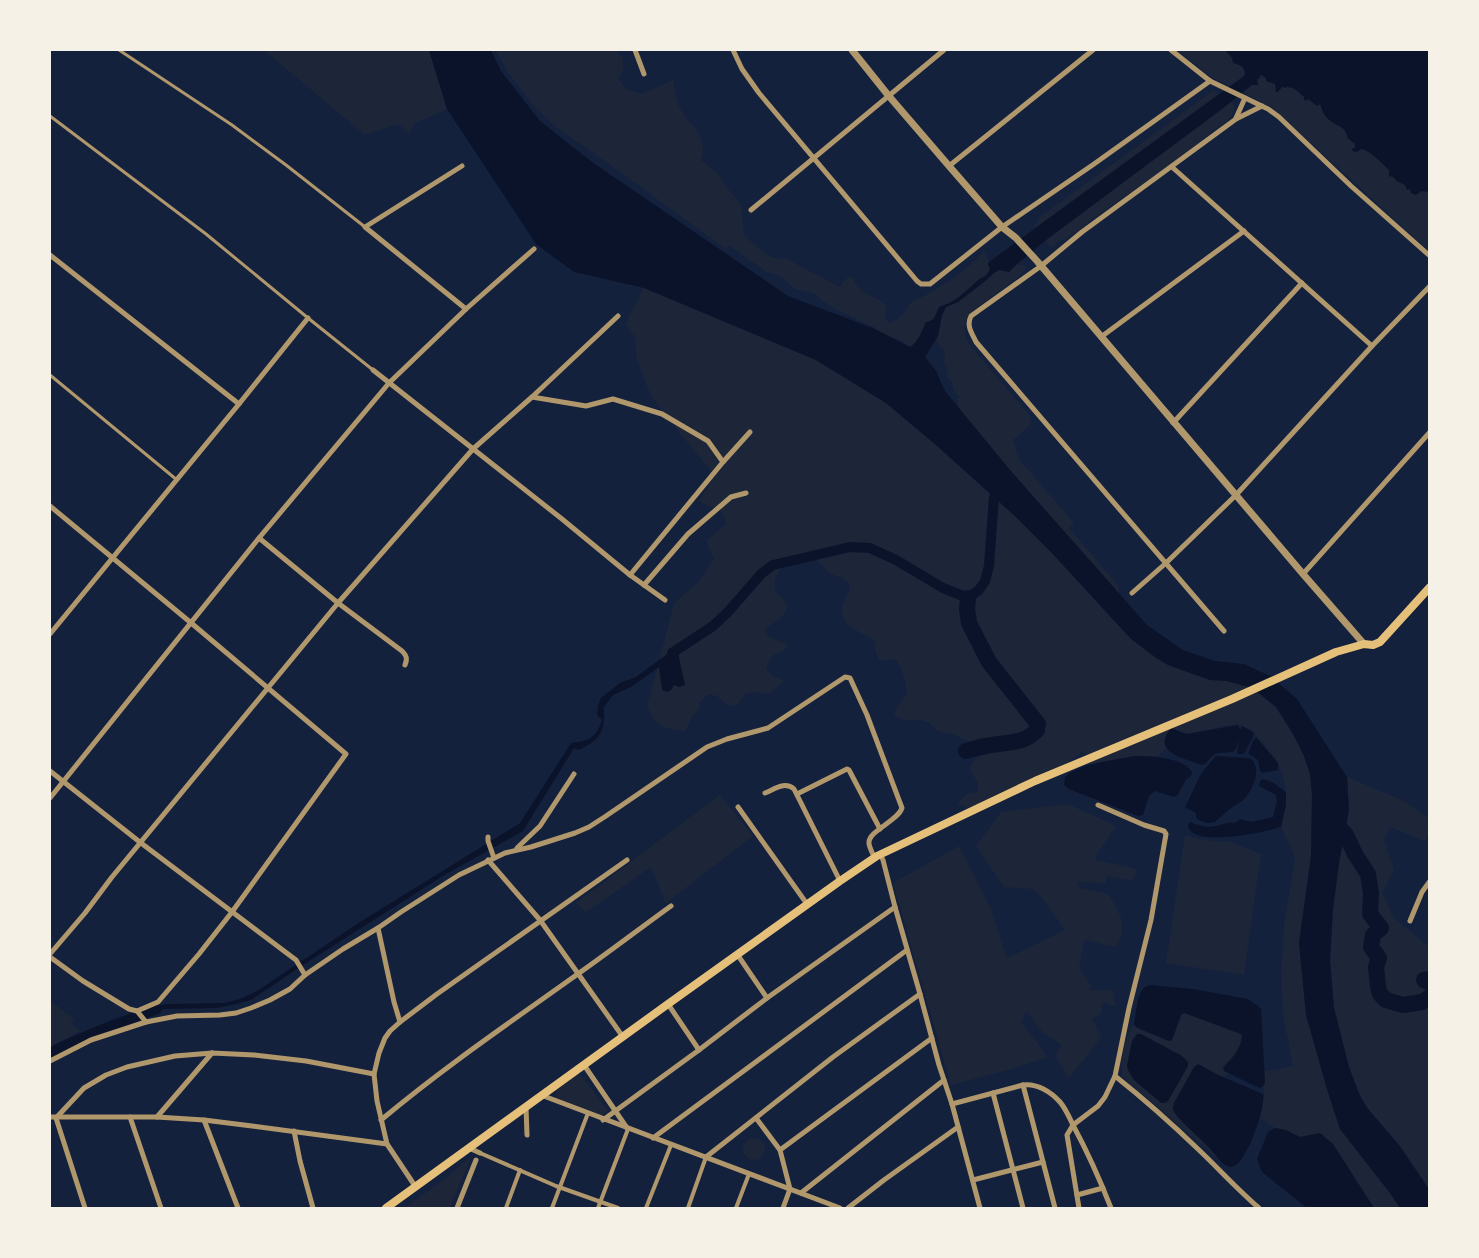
<svg xmlns="http://www.w3.org/2000/svg" width="1479" height="1258" viewBox="0 0 1479 1258" font-family="Cabin,sans-serif">
<style>
.green{fill:#1d2539}
.water{fill:#0b132b}
.lines{fill:none;stroke-linecap:round;stroke-linejoin:round}
.canal{stroke:#0b132b;stroke-width:10}
.river{stroke:#0b132b;stroke-width:16}
.service{stroke:#b1986c;stroke-width:3}
.pedestrian{stroke:#b1986c;stroke-width:4}
.minor{stroke:#b1986c;stroke-width:5}
.tertiary{stroke:#b1986c;stroke-width:7}
.secondary{stroke:#e5c07b;stroke-width:8}
</style>
<rect width="100%" height="100%" fill="#14213d"/>
<g class="green">
<path d="M264 50H429L447 109 414 124 409 133 398 124 365 135Z"/>
<path d="M495 50H615L623 58V71L618 79 626 89 642 94 673 80C675 89 676 100 680 108 689 126 710 136 701 160L719 175 725 185 741 205 744 235C755 245 770 262 785 258L840 287 846 279 851 276C854 280 856 285 859 288 867 297 881 297 887 308 885 314 884 318 889 323 902 321 904 308 913 301 919 298 925 296 931 292 950 281 969 268 984 251L989 262 988 264 990 269 985 277 979 280 972 287 962 293 957 300 945 305 939 310 933 319 921 331 916 343 910 347 905 344 904 341C894 337 881 337 874 327L835 309 823 301 813 293 795 289 779 275 767 272 728 245 727 250 608 163 557 128 532 104 510 75Z"/>
<path d="M1178 50H1429V251L1272 107 1211 77Z"/>
<path d="M1213 91 1219 94 1032 230 1040 217Z"/>
<path d="M1232 101 1235 107C1233 113 1230 119 1225 123 1222 126 1217 127 1214 130 1176 163 1132 191 1091 220 1084 227 1075 232 1067 238 1064 240 1060 240 1058 242 1056 243 1056 246 1054 246 1053 247 1051 246 1049 246L1046 240Z"/>
<path d="M1016 265H1024L1026 269 1017 278 969 314 964 328 966 337 969 344 1031 417 1029 426 1013 440 1019 459 1074 523 1069 528 1118 585 1119 592 1116 594 959 411 957 399 960 397C952 393 954 388 951 381L947 378V368L944 363 945 350 939 345 936 339 938 336 942 315 946 307 958 302 984 282 994 273 999 270 1009 272Z"/>
<path d="M644 288 816 360 886 403 936 445 1016 517 1051 552 1116 623 1155 657 1168 665 1210 680 1227 681 1252 688 1276 707 1293 734 1304 756 1310 774 1312 794 1311 856 1299 943 1306 1015 1327 1089 1340 1129 1390 1193 1400 1208H1374L1333 1144 1309 1136 1300 1137 1286 1130 1275 1128 1260 1118 1264 1097V1072L1293 1066 1283 1015 1281 972 1284 925 1295 859C1292 846 1286 840 1282 829 1280 820 1287 807 1286 798 1286 787 1283 772 1277 762 1270 751 1252 727 1238 725 1221 723 1205 735 1188 734 1183 733 1177 729 1171 728 1166 734 1164 740 1166 748L1157 757 1135 756 1091 765 1087 754 1082 752 1037 785 968 808 957 804 967 794 978 792V783L969 768 975 760 981 755 982 747 979 743C966 742 963 738 952 734 947 732 942 733 938 731 934 728 931 723 927 722 916 717 904 724 894 715L896 709 907 694C905 681 904 671 896 660L891 659 880 661 876 653 874 641C865 633 852 631 846 622 834 604 853 595 849 584 848 581 845 579 842 577 824 576 822 559 810 557 803 555 792 560 786 561 778 572 772 580 776 593 801 610 777 618 765 630L768 636 788 645 784 651 772 656 766 667C772 681 776 674 784 681L769 694 755 692 746 693 739 703 734 706 727 705 717 696 708 694 699 703V709L691 719 685 731C661 727 659 729 647 707L674 603 698 582 714 559 706 541 726 524 723 513 699 501 712 480 711 471 683 437 650 394 636 356 635 337 625 324Z"/>
<path d="M1347 777 1402 800 1429 818V834L1425 841 1390 827 1384 840 1394 870 1382 893 1394 918 1429 947V1189L1399 1145 1368 1109 1360 1096 1349 1067 1334 1008 1330 961 1333 909 1339 863 1349 810Z"/>
<path d="M720 795 753 836 666 903 651 867 586 912 576 903Z"/>
<path d="M1068 804 1116 826 1096 856V860L1137 869 1133 881 1107 876 1106 883 1078 882 1079 888 1108 894C1115 904 1125 920 1122 932 1121 937 1118 942 1116 947L1084 940 1079 969 1091 985 1090 990H1113L1116 1007 1103 1002 1100 1015 1092 1018 1101 1038 1069 1078 1055 1055 1062 1045 1043 1033 1026 1011 1021 1022 1048 1057 1012 1069 951 1085 893 883 959 846 991 909 1007 958 1065 930 1044 900 1033 889 1004 887 976 846 1001 812Z"/>
<path d="M1185 835 1203 840 1230 842 1261 854 1244 975 1166 963Z"/>
<path d="M50 1001 74 1019 71 1023 80 1031 50 1047Z"/>
<path d="M1184 1012 1242 1035C1241 1043 1238 1053 1233 1059 1228 1064 1226 1064 1224 1071L1228 1074 1222 1077 1200 1065H1196L1174 1103 1173 1108 1174 1112 1220 1160 1214 1156 1122 1076C1121 1059 1124 1037 1134 1024L1140 1030 1169 1041 1172 1040C1177 1032 1177 1020 1184 1012Z"/>
<path d="M578 1074 583 1077 608 1111 602 1115 556 1099C553 1086 568 1080 578 1074Z"/>
<circle cx="754" cy="1149" r="11"/>
<path d="M472 1155 450 1208H405L446 1178Z"/>
</g>
<g class="water">
<path d="M429 50H491L501 71 540 121 592 162 788 296 875 329 910 347C916 344 924 330 925 323L934 319 939 307C957 301 963 294 976 282 983 275 985 280 990 269L988 264 989 262 1244 76 1245 74C1244 66 1240 65 1233 63L1232 58 1225 50H1429V192L1421 191 1416 195 1411 193 1410 189 1407 190 1405 185 1397 181 1393 177 1389 176V170C1382 163 1371 152 1362 149L1356 152 1351 150 1355 147V144L1349 139H1348C1346 125 1336 127 1327 118 1323 114 1322 109 1320 104L1317 106 1308 99 1306 101 1304 100V97C1298 92 1296 88 1287 87L1284 88 1283 86 1278 92H1276L1275 84 1266 81V78L1261 75 1259 77 1261 78H1259L1257 80 1258 85H1252L1222 109 1046 240 1016 265 1009 272 999 270 994 273 984 282 958 302 946 307 942 315 938 336 925 357 936 371 945 391 1010 470 1147 625 1183 650 1215 661 1244 664 1270 676 1297 699 1347 777 1349 810 1339 863 1333 909 1330 960 1334 1008 1349 1067 1360 1096 1368 1109 1399 1145 1429 1189V1208H1400L1390 1193 1340 1129 1327 1089 1306 1015 1299 943 1311 856 1312 794 1310 774 1304 756 1293 734 1276 707 1252 688 1227 681 1210 680 1168 665 1155 657 1131 639 1051 552 1016 517 936 445 886 403 816 360 644 288 574 272 536 244 447 109Z"/>
<path d="M682 643 684 648 678 653 685 685 679 687 674 685 671 690 667 692 662 690 659 667 631 687 613 695 604 707C605 732 601 739 579 750L574 748 523 831 446 874 303 965 251 1000 232 1005 216 1008 164 1009 145 1015 142 1012 165 1004 224 1003 240 999 257 991 360 922 520 823 571 743C588 741 596 739 602 720L597 715 598 705 601 698 620 683 636 677Z"/>
<path d="M1238 725 1240 730 1242 726 1252 731 1254 733 1253 737 1244 754H1238L1237 752 1239 737 1236 749 1233 752C1215 754 1218 750 1205 764L1201 765C1184 758 1151 753 1171 728L1186 734Z"/>
<path d="M1256 737 1278 763V770L1262 773 1260 771 1258 760 1248 754 1252 743Z"/>
<path d="M1135 756C1151 756 1183 757 1192 772L1191 776 1186 780 1177 796 1174 797 1155 791 1149 796 1143 815 1138 816 1069 789 1064 785 1065 777C1080 763 1115 760 1135 756Z"/>
<path d="M1216 756 1250 758C1262 767 1254 788 1246 797 1242 802 1235 805 1230 809 1225 813 1220 817 1215 822 1207 824 1203 823 1196 818V813L1185 807 1202 772Z"/>
<path d="M1263 779 1272 782 1286 792V805L1281 827C1265 832 1191 849 1188 825L1190 822C1198 825 1206 828 1215 826 1223 825 1227 821 1235 823L1240 819 1251 822 1273 817 1277 801 1276 795 1259 786 1260 781Z"/>
<path d="M1151 985 1193 989 1248 999 1258 1006 1261 1009 1265 1082 1263 1086 1260 1088 1255 1086 1224 1071 1223 1068C1232 1057 1241 1051 1242 1035L1239 1033 1184 1013 1181 1015 1172 1040 1169 1041 1136 1027 1134 1024C1136 1015 1137 997 1142 990 1145 986 1146 986 1151 985Z"/>
<path d="M1137 1034H1141L1182 1056 1188 1062V1066L1168 1101 1165 1103H1161L1134 1080 1128 1070 1127 1065 1132 1041Z"/>
<path d="M1198 1064 1218 1075 1263 1094C1266 1107 1246 1167 1231 1167 1224 1167 1218 1158 1214 1153 1203 1140 1188 1129 1177 1116 1175 1113 1174 1112 1173 1108L1174 1103 1194 1067Z"/>
<path d="M1275 1128 1286 1130 1300 1137 1320 1133 1333 1144 1374 1208H1307L1262 1172 1257 1159 1268 1132Z"/>
</g>
<g class="lines">
<g class="canal">
<path d="M672 653 713 626 728 612 761 574 773 565 850 547 870 548 896 560 943 588 968 598 979 590 985 581 989 566 994 497"/>
<path d="M50 1053C84 1035 121 1022 157 1009"/>
</g>
<g class="river">
<path d="M966 751C973 749 979 747 986 746 1003 742 1024 745 1037 730L1038 724 989 662 969 623 967 609 968 598"/>
<path d="M1332 818 1346 835 1355 854 1368 874 1371 894 1370 914 1381 928 1373 935 1371 947 1379 958 1376 967 1378 987 1380 994 1386 1000 1403 1005 1422 1002 1430 997"/>
<path d="M1430 979 1424 980 1430 983"/>
</g>
<g class="service">
<path d="M119 50 232 125 286 165 365 227"/>
<path d="M50 116 206 234 308 318 373 370"/>
<path d="M50 375 177 480"/>
</g>
<g class="pedestrian">
<path d="M480 1153 556 1186 618 1208"/>
<path d="M506 1208 520 1170"/>
<path d="M552 1208 588 1113"/>
<path d="M598 1208 628 1129"/>
<path d="M646 1208 671 1145"/>
<path d="M688 1208 706 1157"/>
<path d="M736 1208 749 1174"/>
</g>
<g class="minor">
<path d="M635 50 644 74"/>
<path d="M733 50 742 69 759 93 917 281 921 284H930L1002 227 1094 164 1210 81"/>
<path d="M1171 50 1210 81 1268 109 1279 117 1351 186 1430 256"/>
<path d="M1236 118 1245 98"/>
<path d="M462 166 365 227 466 309"/>
<path d="M949 166 1093 50"/>
<path d="M1172 167 1372 346"/>
<path d="M751 210 944 50"/>
<path d="M50 255 239 404"/>
<path d="M1101 337 1244 231"/>
<path d="M373 370 562 519 630 575 665 600"/>
<path d="M532 397 586 406 613 399 662 414 708 441 723 462"/>
<path d="M1173 423 1302 283"/>
<path d="M50 506 190 622 346 754 232 912 199 954 158 1002 137 1011"/>
<path d="M259 538 338 603 402 651C406 655 408 658 405 665"/>
<path d="M1303 574 1430 432"/>
<path d="M630 575 723 462 750 432"/>
<path d="M644 585 688 534 731 497 746 493"/>
<path d="M1132 593 1166 563 1236 495 1372 346 1430 286"/>
<path d="M1224 631 976 342C972 333 966 326 971 316L1041 266 1082 232 1236 119 1262 106"/>
<path d="M50 634 239 404 308 318"/>
<path d="M50 771 141 843 296 960 305 975"/>
<path d="M765 793C775 789 785 781 794 789L840 881"/>
<path d="M797 794 847 769 849 770 880 829"/>
<path d="M50 798 259 538 389 383 466 309 534 249"/>
<path d="M738 807 807 904"/>
<path d="M488 837V841L494 858"/>
<path d="M517 848 540 826 574 774"/>
<path d="M880 854 883 860 895 907 920 994 939 1065 952 1104 980 1208"/>
<path d="M488 860 540 920 623 1037"/>
<path d="M1410 921 1422 892 1430 881"/>
<path d="M378 928 394 1002 400 1022"/>
<path d="M50 954 85 913 112 877 338 603 473 449 532 397 618 316"/>
<path d="M737 954 767 998"/>
<path d="M50 957 83 981 129 1009 137 1011 146 1022"/>
<path d="M668 1004 699 1050"/>
<path d="M50 1061 91 1040 146 1022 177 1016 220 1015 236 1013 251 1008 270 1000 290 989 305 975 343 949 378 928 401 912 459 875 505 853 531 847 575 833 589 827 606 816 707 747 727 739 768 728 845 677 850 678 867 715 902 808C898 821 868 831 869 843 869 847 873 854 874 857"/>
<path d="M584 1065 627 1128"/>
<path d="M1115 1076C1144 1099 1172 1124 1199 1150 1219 1169 1238 1190 1259 1208"/>
<path d="M1023 1085 1055 1208"/>
<path d="M993 1093 1023 1208"/>
<path d="M541 1095 840 1208"/>
<path d="M952 1104 1023 1085C1037 1083 1051 1092 1060 1102 1066 1109 1070 1119 1074 1127 1088 1153 1100 1180 1111 1208"/>
<path d="M526 1107 527 1135"/>
<path d="M50 1117H157L204 1120 252 1126 387 1144"/>
<path d="M130 1117 161 1208"/>
<path d="M157 1117 212 1053"/>
<path d="M756 1118 780 1150 790 1189 783 1208"/>
<path d="M204 1120 238 1208"/>
<path d="M381 1120C443 1068 509 1023 575 976 608 953 639 929 671 906"/>
<path d="M603 1120 699 1050 767 998 895 907"/>
<path d="M294 1131 300 1161 313 1208"/>
<path d="M653 1138 907 950"/>
<path d="M469 1148 480 1153"/>
<path d="M780 1150 932 1038"/>
<path d="M706 1157 833 1057 920 994"/>
<path d="M973 1180 1043 1162"/>
<path d="M415 1186 387 1144 377 1101 374 1074 379 1053 385 1038 390 1031 400 1022 437 994 627 860"/>
<path d="M801 1193 944 1080"/>
<path d="M1077 1195 1103 1188"/>
<path d="M85 1208 56 1118 84 1088 106 1075 127 1067 175 1056 212 1053 254 1055 306 1061 374 1074"/>
<path d="M457 1208 476 1160"/>
<path d="M848 1208 884 1180 958 1127"/>
<path d="M1079 1208 1067 1135 1073 1125 1098 1106 1105 1097 1115 1076 1129 1008 1151 920 1166 834 1164 831 1144 825 1098 805"/>
</g>
<path class="tertiary" d="M852 50 888 95 949 166 1002 227 1016 238 1037 261 1303 574 1364 644"/>
<path class="secondary" d="M386 1208 668 1004 840 881 877 856 1035 781 1232 699 1336 652 1364 644 1373 645 1380 642 1430 587"/>
</g>
<rect width="1479" height="1258" fill="none" stroke="#f6f1e7" stroke-width="102"/>
</svg>
